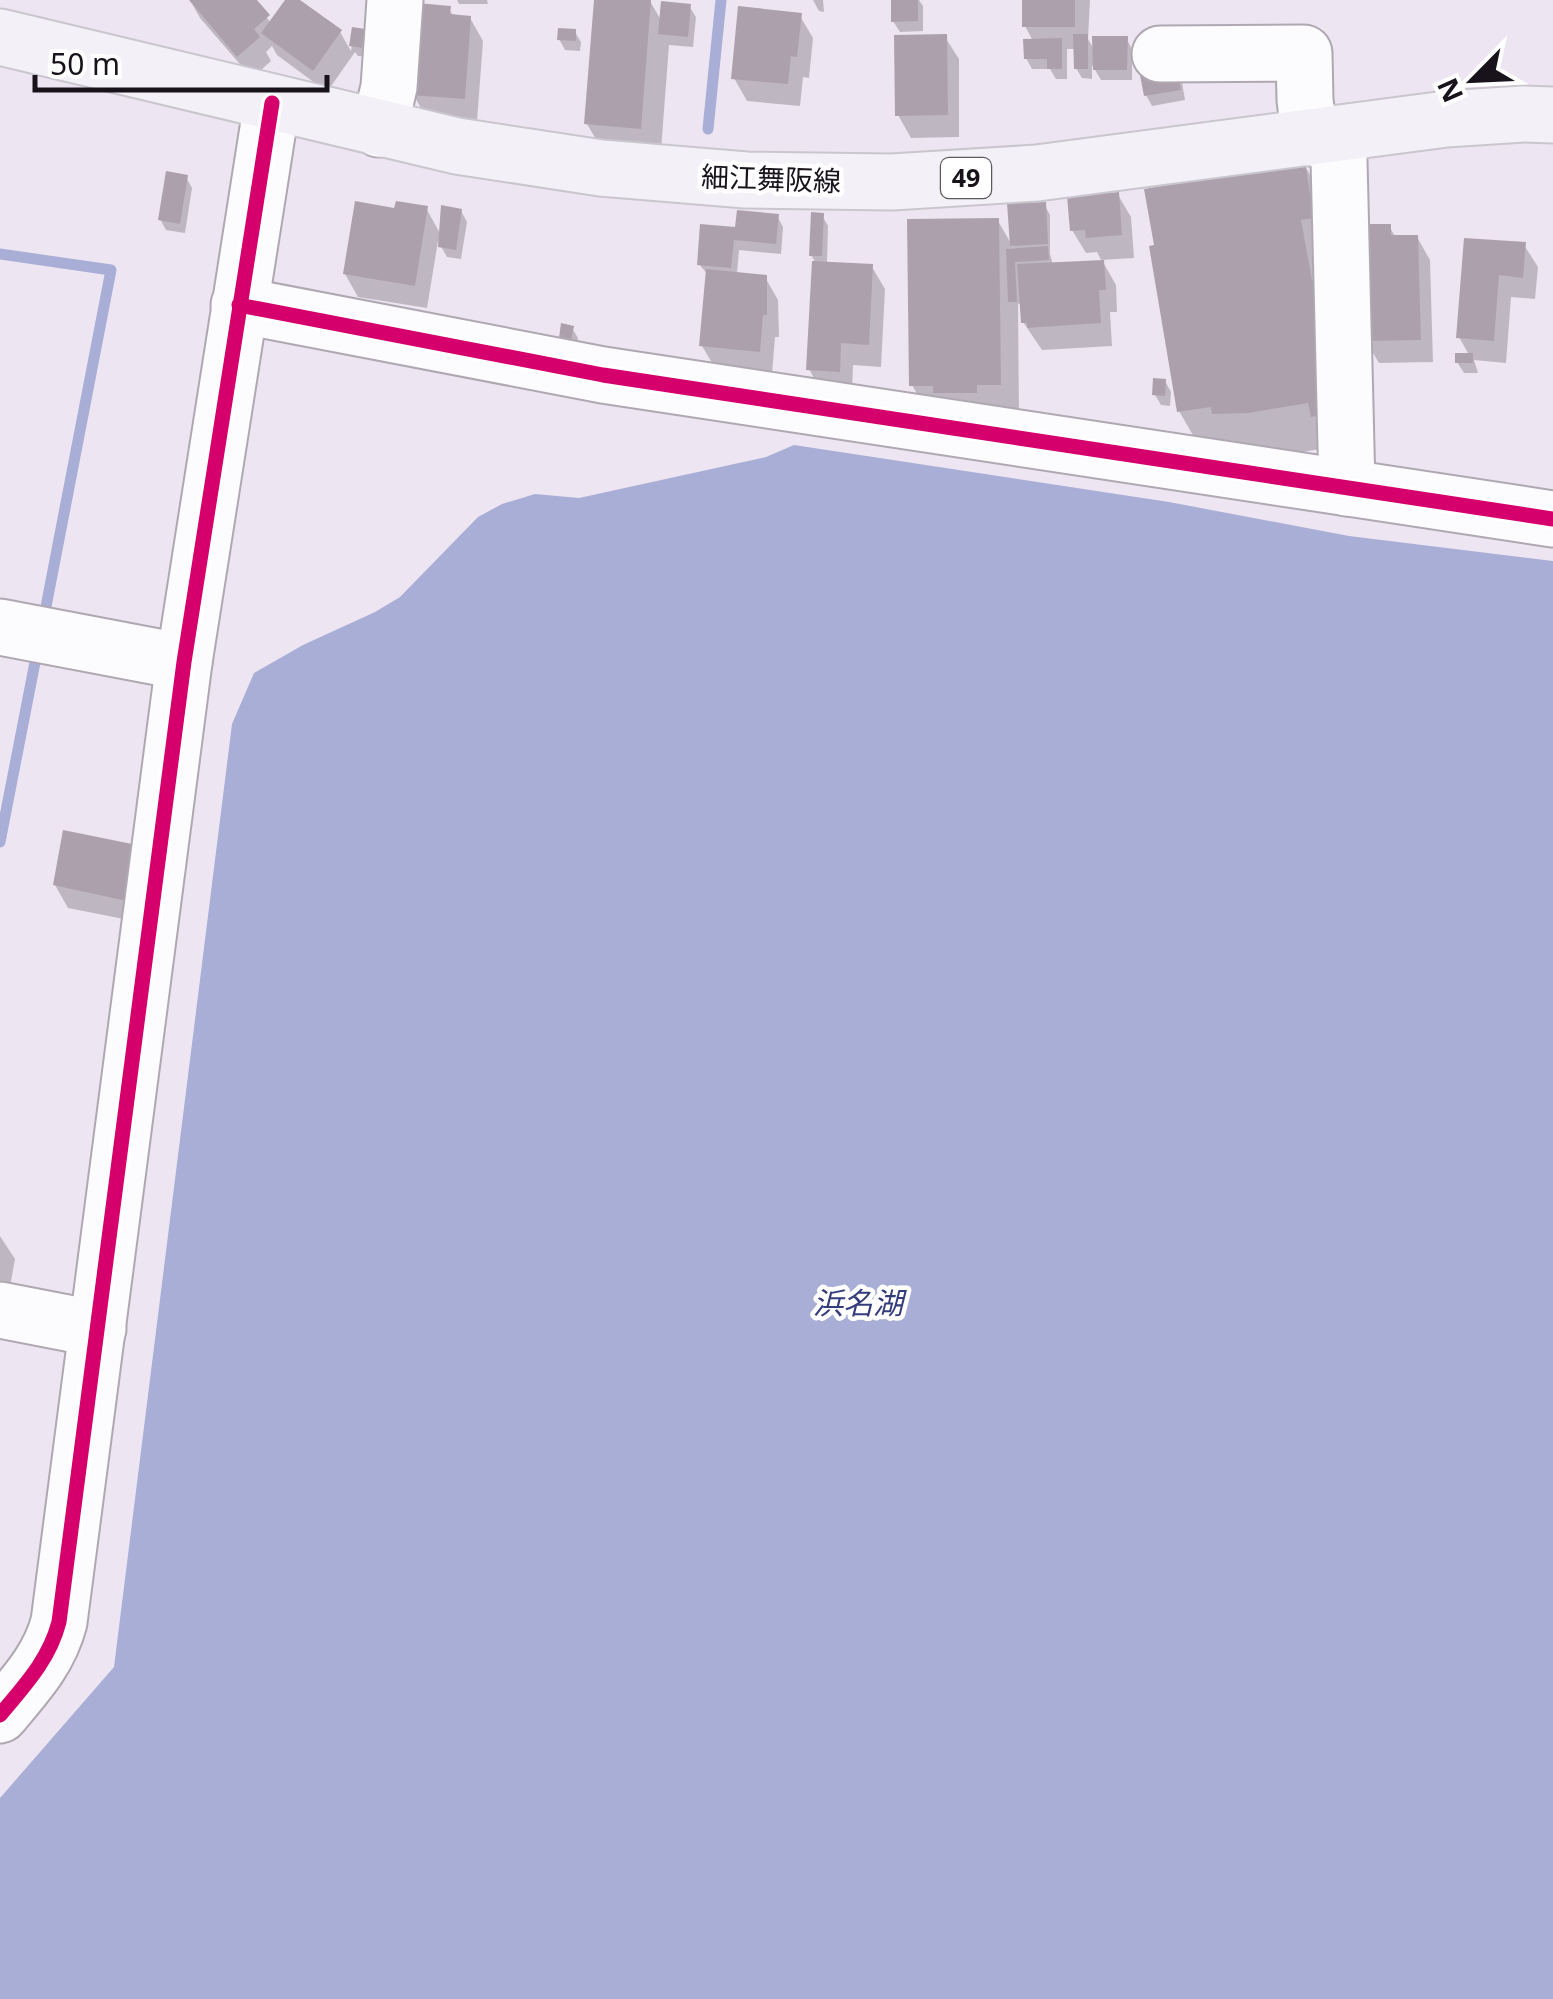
<svg xmlns="http://www.w3.org/2000/svg" width="1553" height="1999" viewBox="0 0 1553 1999" font-family="'Noto Sans','Noto Sans JP',sans-serif">
<style>
.water{fill:#a8aed5}
.shadow{fill:#0003}
.lines{fill:none;stroke-linecap:round;stroke-linejoin:round}
.stream{stroke:#a8aed5;stroke-width:11}
.building{fill:#aca0ac}
.minor-casing{stroke:#afa8b2;stroke-width:59}
.major-casing{stroke:#cac6cd;stroke-width:59}
.minor{stroke:#fcfbfd;stroke-width:55}
.major{stroke:#f3f1f7;stroke-width:55}
.cycleway-casing{stroke:#fff;stroke-width:21}
.cycleway{stroke:#d6006c;stroke-width:15}
.labels{text-anchor:middle;stroke-width:9;stroke-linejoin:round;paint-order:stroke}
.shield{fill:#fff;stroke:#5d5a5f;stroke-width:2.5}
.shield-label{font-size:25px;font-weight:bold;fill:#18131b}
.street-label{font-size:28px;fill:#18131b;stroke:#fff}
.water-label{font-size:30px;font-style:italic;fill:#343d7c;stroke:#fff}
</style>
<rect width="100%" height="100%" fill="#eee5f2"/>
<path class="water" d="M794 445 1169 502 1349 536 1553 561V1999H0V1798L114 1667 232 724 254 673 303 645 375 612 400 597 478 517 502 504 535 494 579 498 766 457Z"/>
<g class="shadow">
<path d="M190 0H254L271 23 288 0H296L340 32 351 51 354 30 364 31 370 42 368 57 358 56 355 52 327 92 277 55 272 46 266 52 271 61 252 78 200 18Z"/>
<path d="M457 0H487L488 4H459Z"/>
<path d="M597 0 650 1 662 22 689 6 696 17 693 47 669 45 660 163 607 158 587 124Z"/>
<path d="M813 0H823L824 12 819 11Z"/>
<path d="M893 0H919L923 6V31L900 32 893 21Z"/>
<path d="M1025 0H1090L1088 39 1095 51 1126 38 1132 49V80H1101L1092 65V79L1082 78 1076 68V49H1067V79H1056L1050 69H1032L1026 58 1033 41 1025 26Z"/>
<path d="M449 9 454 17 470 18 483 41 477 121 426 117 413 94Z"/>
<path d="M800 16 813 38 809 78 803 77 800 106 747 101 734 78Z"/>
<path d="M575 32 581 42 580 51 565 50 559 39Z"/>
<path d="M945 37 959 59V137L911 138 898 115Z"/>
<path d="M1176 71 1182 82 1185 100 1152 106 1146 95Z"/>
<path d="M1304 164 1329 209 1331 447 1275 457 1205 456 1179 411Z"/>
<path d="M186 177 192 188 185 233 166 230 160 219Z"/>
<path d="M1118 195 1131 217 1134 258 1101 260 1097 252 1086 253 1072 230Z"/>
<path d="M1044 204 1050 215V254L1053 265 1103 262 1116 285 1117 312H1110L1112 346 1042 350 1023 322 1022 303 1018 304 1019 419H931L912 385 998 221 1013 247 1010 206Z"/>
<path d="M426 208 441 235 461 211 467 222 461 259 447 257 438 241 427 308 358 297 345 274 397 210Z"/>
<path d="M822 215 828 226 827 264 872 267 885 289 881 367 853 365 852 394 822 392 809 369 814 260 811 255Z"/>
<path d="M777 216 783 227 781 254 739 250 737 274 765 277 778 300 779 337H775L772 374 715 368 702 346 708 275 699 264 738 230Z"/>
<path d="M1389 226 1396 238 1417 237 1430 260 1433 362 1379 363 1366 341Z"/>
<path d="M1466 241 1524 245 1538 267 1535 299 1511 297 1506 363 1474 360 1478 373H1464L1457 362 1469 355 1459 337Z"/>
<path d="M572 328 578 338 576 349 568 348 561 337Z"/>
<path d="M1165 381 1171 392 1170 406 1161 405 1155 395Z"/>
<path d="M136 848 139 922 68 908 55 885Z"/>
<path d="M0 1236 15 1259 6 1309 0 1308Z"/>
</g>
<g class="lines">
<g class="stream">
<path d="M708 129 721 0"/>
<path d="M0 254 111 270 44 617"/>
<path d="M0 842 37 652"/>
</g>
</g>
<g class="building">
<path d="M189 0H257L270 15 254 29 260 37 237 57Z"/>
<path d="M285 0H300L342 30 313 71 261 33Z"/>
<path d="M594 0H651L641 129 584 124Z"/>
<path d="M891 0H918V21L891 22Z"/>
<rect x="1022" y="0" width="53" height="27"/>
<path d="M661 1 691 4 688 37 658 34Z"/>
<path d="M417 3 451 6 450 14 471 16 465 99 410 95Z"/>
<path d="M738 6 802 13 797 57 791 56 788 84 731 79Z"/>
<path d="M352 27 365 29 363 48 349 46Z"/>
<path d="M558 28 576 29V41L557 40Z"/>
<path d="M947 34 948 115 895 116 894 35Z"/>
<path d="M1073 34H1088V69H1074Z"/>
<path d="M1092 36H1128L1127 70H1093Z"/>
<path d="M1062 38V69H1047V59H1024L1023 39Z"/>
<path d="M1177 69 1181 90 1144 96 1140 75Z"/>
<path d="M1305 162 1314 218 1301 220 1312 280 1325 278 1329 414 1311 417 1308 403 1248 413 1212 414 1211 407 1177 412 1149 246 1154 245 1144 189Z"/>
<path d="M166 171 188 175 180 224 158 220Z"/>
<path d="M1119 192 1122 235 1086 238 1085 230 1070 231 1067 196Z"/>
<path d="M355 201 394 208 396 201 428 206 415 286 343 274Z"/>
<path d="M1046 202 1048 244 1010 246 1007 203Z"/>
<path d="M441 205 462 209 456 250 438 247Z"/>
<path d="M737 210 779 214 776 244 734 240 731 268 697 265 700 224 735 227Z"/>
<path d="M811 212 824 213 822 256H809Z"/>
<path d="M999 218 1001 385H977V393H933V386H909L907 219Z"/>
<path d="M1361 224H1391V235H1418L1421 340 1364 341Z"/>
<path d="M1464 238 1526 242 1523 278 1499 275 1494 341 1456 338Z"/>
<path d="M1048 246 1049 260 1015 262 1017 302H1008L1006 249Z"/>
<path d="M1104 260 1106 290H1099L1101 323 1027 328V323H1021L1017 264Z"/>
<path d="M812 261 873 264 869 345 841 343 840 372 806 370Z"/>
<path d="M706 269 767 275V315H763L760 352 699 346Z"/>
<path d="M561 323 574 326 571 340 559 338Z"/>
<rect x="1455" y="353" width="18" height="10"/>
<path d="M1153 378 1166 379 1165 396 1152 395Z"/>
<path d="M63 830 137 845 127 901 53 885Z"/>
</g>
<g class="lines">
<g class="minor-casing">
<g id="minor">
<path d="M1160 54 1304 53 1305 100 1310 138"/>
<path d="M379 129 389 87 395 0"/>
<path d="M1335 134 1339 160 1347 488"/>
<path d="M239 305 603 375 1553 519"/>
<path d="M0 627 184 662"/>
<path d="M0 1310 98 1329"/>
<path d="M0 1715C25 1685 49 1660 59 1622L184 662 272 103"/>
</g>
</g>
<g class="major-casing">
<path id="major" d="M0 37 457 146 601 168 746 180 892 182 1037 173 1446 119 1523 114 1553 115"/>
</g>
<use href="#minor" class="minor"/>
<use href="#major" class="major"/>
<g class="cycleway-casing">
<g id="cycleway">
<path d="M239 305 603 375 1553 519"/>
<path d="M0 1715C25 1685 49 1660 59 1622L184 662 272 103"/>
</g>
</g>
<use href="#cycleway" class="cycleway"/>
</g>
<g class="labels">
<rect class="shield" x="941" y="158" width="50" height="40" rx="8"/>
<g class="shield-label">
<text x="966" y="187">49</text>
</g>
<g class="street-label">
<text transform="translate(771 179) rotate(2)" y="10">細江舞阪線</text>
</g>
<g class="water-label">
<text x="858" y="1314">浜名湖</text>
</g>
</g>
<g transform="translate(1473 80) rotate(246)" stroke="#ffffff" stroke-width="8" paint-order="stroke">
<path d="M0-8L18 38L0 25L-18 38Z" fill="#18131b"/>
<text y="-15" font-size="28" font-weight="bold" text-anchor="middle" fill="#18131b">N</text>
</g>
<path d="M35 75v15h292v-15" fill="none" stroke="#18131b" stroke-width="5"/>
<text x="50" y="75" font-size="30" fill="#18131b" stroke="#ffffff" stroke-width="8" paint-order="stroke">50 m</text>
</svg>
